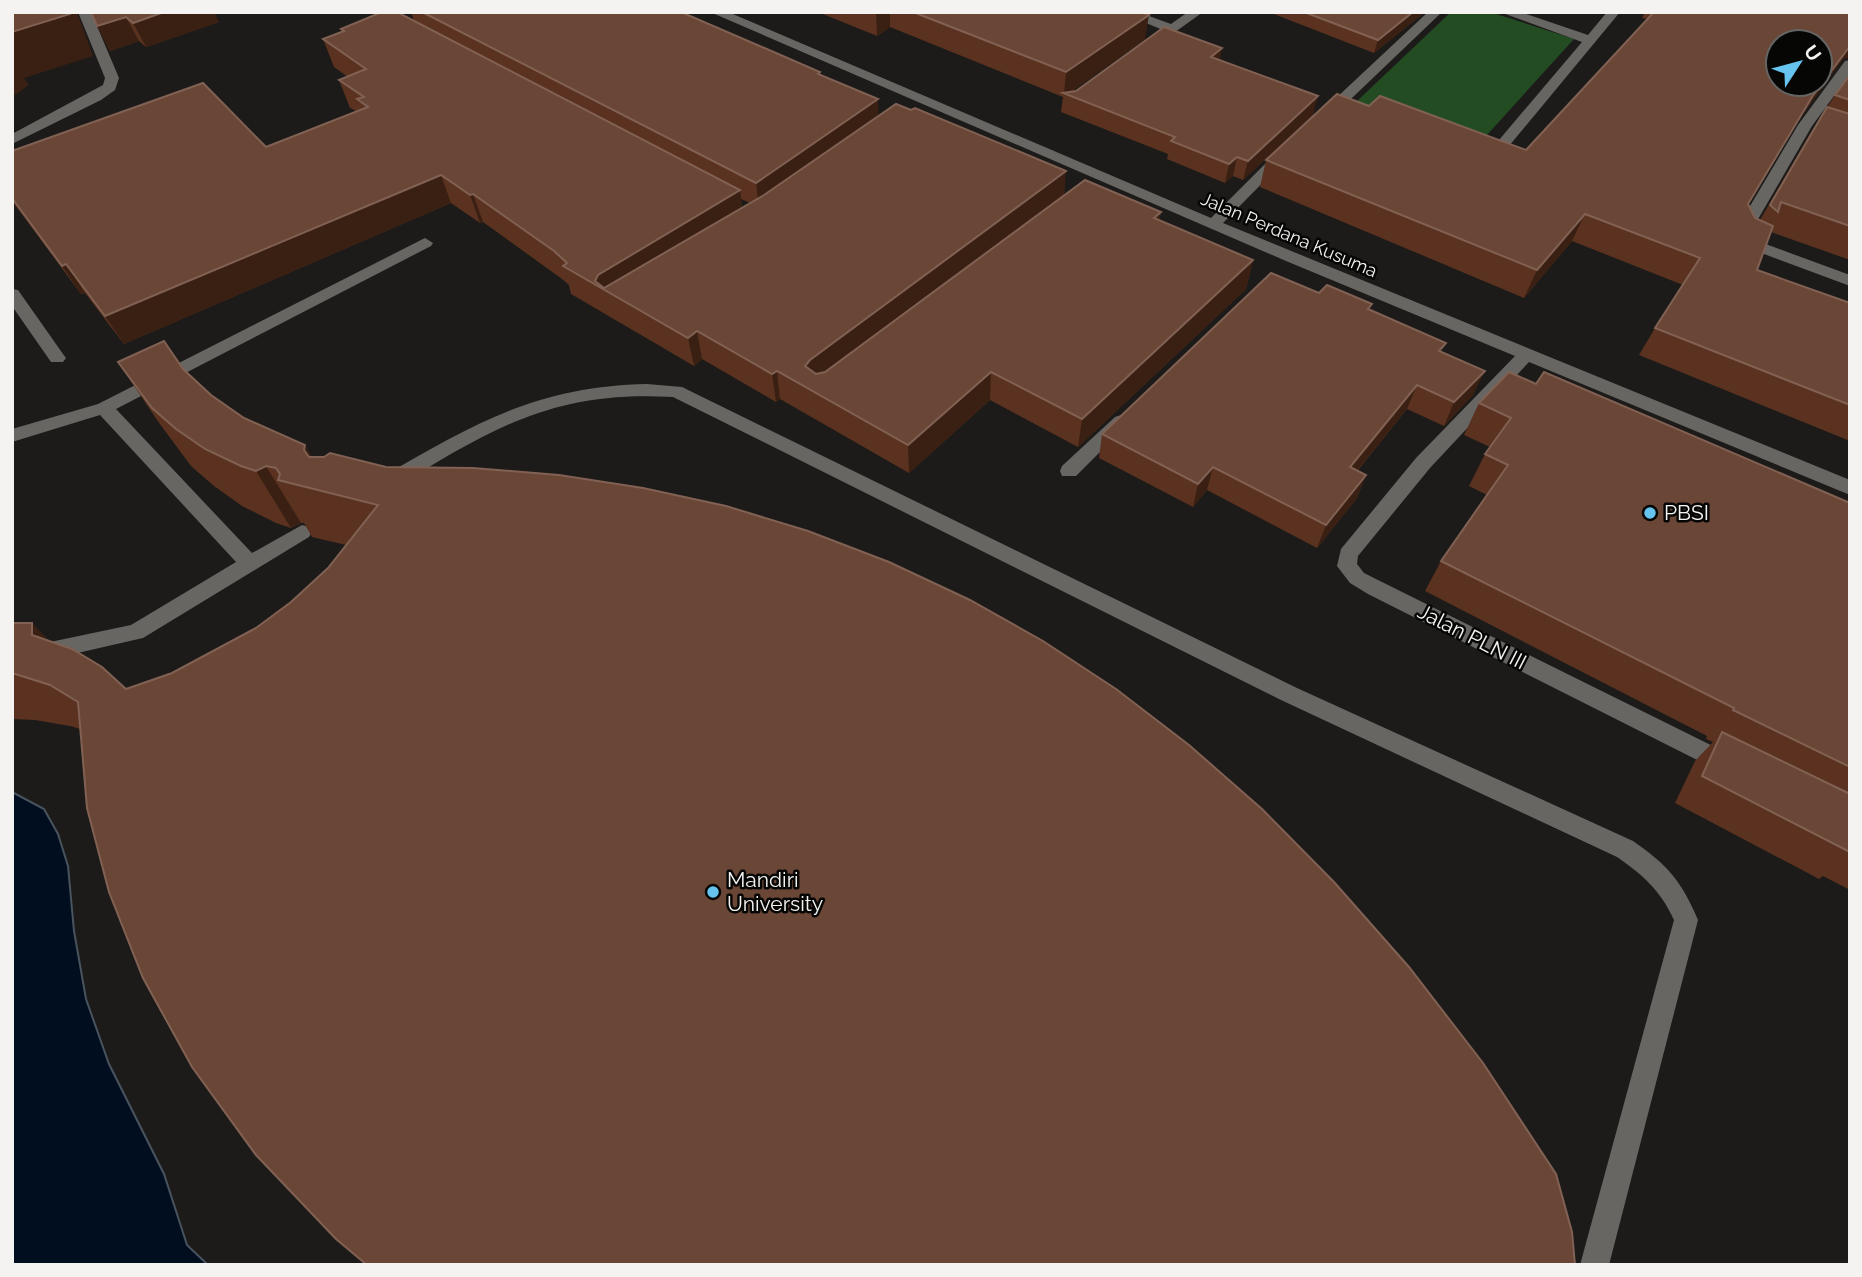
<svg xmlns="http://www.w3.org/2000/svg" width="1862" height="1277" viewBox="0 0 1862 1277" font-family="Raleway,sans-serif">
<style>
.green{fill:#234c23}
.water{fill:#000e1f;stroke:#49535e;stroke-width:2}
.lines{fill:none;stroke-linecap:round;stroke-linejoin:round}
.minor{fill:#676663;fill-rule:evenodd}
.wall{fill:#5a321f;fill-rule:evenodd}
.shaded-wall{fill:#3a2013}
.building{fill:#6a4636;stroke:#806153;stroke-width:2;fill-rule:evenodd}
.poi-dot{fill:#66c4ef;stroke:#060605;stroke-width:2.5}
.labels{text-anchor:middle;stroke-width:5;stroke-linejoin:round;paint-order:stroke}
.far-street-label{font-size:18px;fill:#f4f3f2;stroke:#060605}
.poi-label{font-size:21px;fill:#f4f3f2;stroke:#060605;text-anchor:start}
.street-label{font-size:21px;fill:#f4f3f2;stroke:#060605}
</style>
<rect width="100%" height="100%" fill="#1c1b19"/>
<path class="green" d="M1451 12H1490L1574 39 1476 147 1355 103Z"/>
<path class="water" d="M12 792 44 809 58 834 68 866 74 931 86 999 109 1064 164 1174 187 1245 208 1265H12Z"/>
<g class="lines">
<g class="minor">
<path d="M78 12H91L119 78 115 90 101 100 12 144V134L103 85 105 78Z"/>
<path d="M710 12H728L1211 218 1278 151H1288L1290 154 1288 157 1223 223 1850 480V495L1529 362 1430 468 1358 556 1357 564 1364 573 1382 582 1737 758 1740 765 1737 772 1729 775 1721 772 1368 594 1350 583 1337 566 1341 549 1416 458 1515 356 1286 261Z"/>
<path d="M1119 12H1138L1171 24 1188 12H1203L1150 50 1143 46 1163 30Z"/>
<path d="M1428 12H1442L1330 119H1320V113Z"/>
<path d="M1500 12H1520L1588 35 1607 12H1620L1509 146 1504 147 1497 143 1499 140 1582 42Z"/>
<path d="M1850 60V74L1812 126 1750 233 1760 242 1850 275V286L1748 248 1740 243 1734 233 1798 125 1845 61Z"/>
<path d="M425 238 433 243 431 246 116 409 252 553 302 525 309 527 312 532 309 537 143 638 12 668V650L131 625 236 562 100 415 12 442V429L98 404Z"/>
<path d="M12 289 18 290 63 354 66 358 63 362H51L12 306Z"/>
<path d="M647 384 682 387 1297 688 1633 841C1668 865 1682 882 1698 920L1609 1265H1580L1674 920C1661 891 1642 874 1617 857L1281 700 673 397C554 390 493 428 396 487H382L380 482 382 477C473 424 538 386 647 384Z"/>
<path d="M1121 415 1127 417 1130 421 1127 425 1076 476H1062L1060 471 1062 466 1115 417Z"/>
</g>
</g>
<g class="wall">
<path d="M91 12 219 22 146 47 139 41 110 51 97 26Z"/>
<path d="M411 12H681L820 72 821 75 879 116 1064 195 1161 212 1159 220 1253 260 1246 289 1078 447 990 400 909 473 780 399 776 402 702 359 694 366 571 294 569 285 562 279 483 222 480 223 451 203 124 344 85 293 81 294 12 201V151L266 147 356 111 350 108 339 80 348 77 334 67 323 39 342 32 341 29 414 21ZM741 199 750 203 742 208Z"/>
<path d="M818 12H1141L1145 39 1072 91 1220 61 1313 115 1243 180 1233 176 1225 183 1167 159 1168 154 1061 112 1063 97 890 27 877 36Z"/>
<path d="M1269 12H1425L1374 53Z"/>
<path d="M1645 12H1850L1843 59 1797 122 1748 204 1755 218 1760 220 1810 134 1835 95 1850 75V260L1771 232 1757 270 1850 303V441L1639 355 1655 328 1683 285 1572 241 1524 298 1260 187 1266 160 1369 106 1526 150 1647 19 1642 18Z"/>
<path d="M1319 293 1371 310 1442 352 1473 395 1444 426 1407 409 1358 470 1366 475 1357 498 1317 548 1207 490 1193 507 1099 458 1102 434Z"/>
<path d="M118 362 183 369 211 395 244 418 312 457 386 467 559 475 80 729 70 726 35 720 12 719V623L49 641 126 689 172 673 256 628 291 602 328 568 346 545 312 537 304 523H301L291 528 276 523 242 506 214 486 191 466 157 420Z"/>
<path d="M1536 384 1850 503V890L1823 876 1819 879 1675 803 1695 761 1713 742 1706 739 1707 736 1425 591 1441 561 1487 495 1469 486 1485 454 1490 447 1464 435 1479 403Z"/>
</g>
<g class="shaded-wall">
<path d="M69 12H77L93 56 24 78 29 85 12 97V32Z"/>
<path d="M164 12H214L219 22 146 47 133 23Z"/>
<path d="M876 12H890V27L877 36Z"/>
<path d="M1413 12H1425L1374 53 1378 40Z"/>
<path d="M1149 15 1145 39 1067 95 1064 94 1066 72Z"/>
<path d="M126 17 139 41 110 51 97 26Z"/>
<path d="M1850 46V58L1843 59 1796 123 1812 97Z"/>
<path d="M1222 48 1219 67 1211 57Z"/>
<path d="M1318 96 1313 115 1243 180 1248 161Z"/>
<path d="M878 99 879 124 759 208 756 183Z"/>
<path d="M1237 157 1233 176 1225 183 1229 164Z"/>
<path d="M1066 171 1064 199 812 388 805 366 810 360Z"/>
<path d="M441 175 451 203 124 344 105 316Z"/>
<path d="M740 190 744 218 616 296 595 281 598 275Z"/>
<path d="M473 194 483 222 480 223 470 195Z"/>
<path d="M1161 212 1156 240 1154 218Z"/>
<path d="M1585 214 1572 241 1524 298 1537 270Z"/>
<path d="M1253 260 1246 289 1078 447 1082 419Z"/>
<path d="M66 264 85 293 81 294 62 266Z"/>
<path d="M697 331 702 359 694 366 688 338Z"/>
<path d="M777 371 780 399 776 402 772 374Z"/>
<path d="M1485 371 1473 395 1444 426 1454 402Z"/>
<path d="M991 372 990 400 909 473 908 445Z"/>
<path d="M1417 385 1407 409 1341 490 1350 467Z"/>
<path d="M305 445 333 494 304 450Z"/>
<path d="M266 466 301 523 291 528 256 471Z"/>
<path d="M1213 467 1207 490 1193 507 1198 484Z"/>
<path d="M1366 475 1357 498 1317 548 1326 525Z"/>
<path d="M32 623 83 676 32 635Z"/>
</g>
<g class="building">
<path d="M12 12H69L70 14 12 32Z"/>
<path d="M91 12H164L133 23 126 17 97 26Z"/>
<path d="M382 12H397L740 190 598 275 595 281 604 288 764 195 896 104 911 110 915 108 1066 171 810 360 805 366 816 374 825 372 1085 180 1161 212 1154 218 1253 260 1082 419 991 372 908 445 777 371 772 374 697 331 688 338 563 266 567 263 554 251 473 194 470 195 441 175 105 316 66 264 62 266 12 198V151L203 83 266 147 368 107 357 99 364 97 339 80 366 69 323 39 344 31 341 29Z"/>
<path d="M422 12H681L820 72 818 74 878 99 756 183Z"/>
<path d="M913 12H1141L1149 15 1066 72Z"/>
<path d="M1304 12H1413L1378 40Z"/>
<path d="M1654 12H1850V46L1812 97 1748 204 1755 218 1773 226 1757 270 1850 303V405L1655 328 1700 258 1585 214 1537 270 1266 160 1337 94 1369 106 1380 96 1526 150ZM1778 42H1820V84H1778Z"/>
<path d="M1164 27 1222 48 1211 57 1318 96 1248 161 1237 157 1229 164 1171 141 1175 137 1063 93 1076 91Z"/>
<path d="M1850 75V100L1835 95Z"/>
<path d="M1827 107 1850 114V226L1781 202 1778 212 1770 205Z"/>
<path d="M1271 273 1319 293 1327 285 1372 304 1368 309 1446 343 1439 351 1485 371 1454 402 1417 385 1350 467 1366 475 1326 525 1213 467 1198 484 1102 434Z"/>
<path d="M164 341 183 369 211 395 244 418 305 445 304 450 309 457H324L330 453 386 467 473 468 559 475 643 488 726 506 808 531 889 562 970 600 1043 641 1116 689 1189 745 1262 809 1334 882 1409 967 1483 1063 1556 1174 1572 1232 1575 1265H367L336 1239 256 1155 192 1067 143 978 109 892 87 808 78 702 50 685 12 673V623H32V635L72 649 102 667 126 689 172 673 256 628 291 602 328 568 378 505 278 480 280 474 276 468 266 466 256 471 241 466 205 449 176 429 152 408 118 362Z"/>
<path d="M1509 372 1536 384 1544 372 1850 503V767L1733 710 1734 708 1441 561 1508 465 1485 454 1511 418 1479 403Z"/>
<path d="M1722 732 1850 794V852L1702 776Z"/>
</g>
<g class="poi-dot">
<circle cx="1650" cy="513" r="7"/>
<circle cx="713" cy="892" r="7"/>
</g>
<g class="labels">
<g class="far-street-label">
<text transform="translate(1289 235) rotate(23)" y="6">Jalan Perdana Kusuma</text>
</g>
<g class="poi-label">
<text x="1664" y="520">PBSI</text>
<text x="727" y="887">Mandiri<tspan x="727" dy="24">University</tspan></text>
</g>
<g class="street-label">
<text transform="translate(1472 637) rotate(27)" y="7">Jalan PLN III</text>
</g>
</g>
<rect width="1862" height="1277" fill="none" stroke="#f4f3f2" stroke-width="28"/>
<g transform="translate(1799 63) rotate(54)"><circle r="33" fill="#060605" stroke="#656564" stroke-width="2"/>
<path d="M0-5L12 26L0 18L-12 26Z" fill="#66c4ef"/>
<text y="-10" font-size="19" font-weight="bold" text-anchor="middle" fill="#f4f3f2">U</text>
</g>
</svg>
